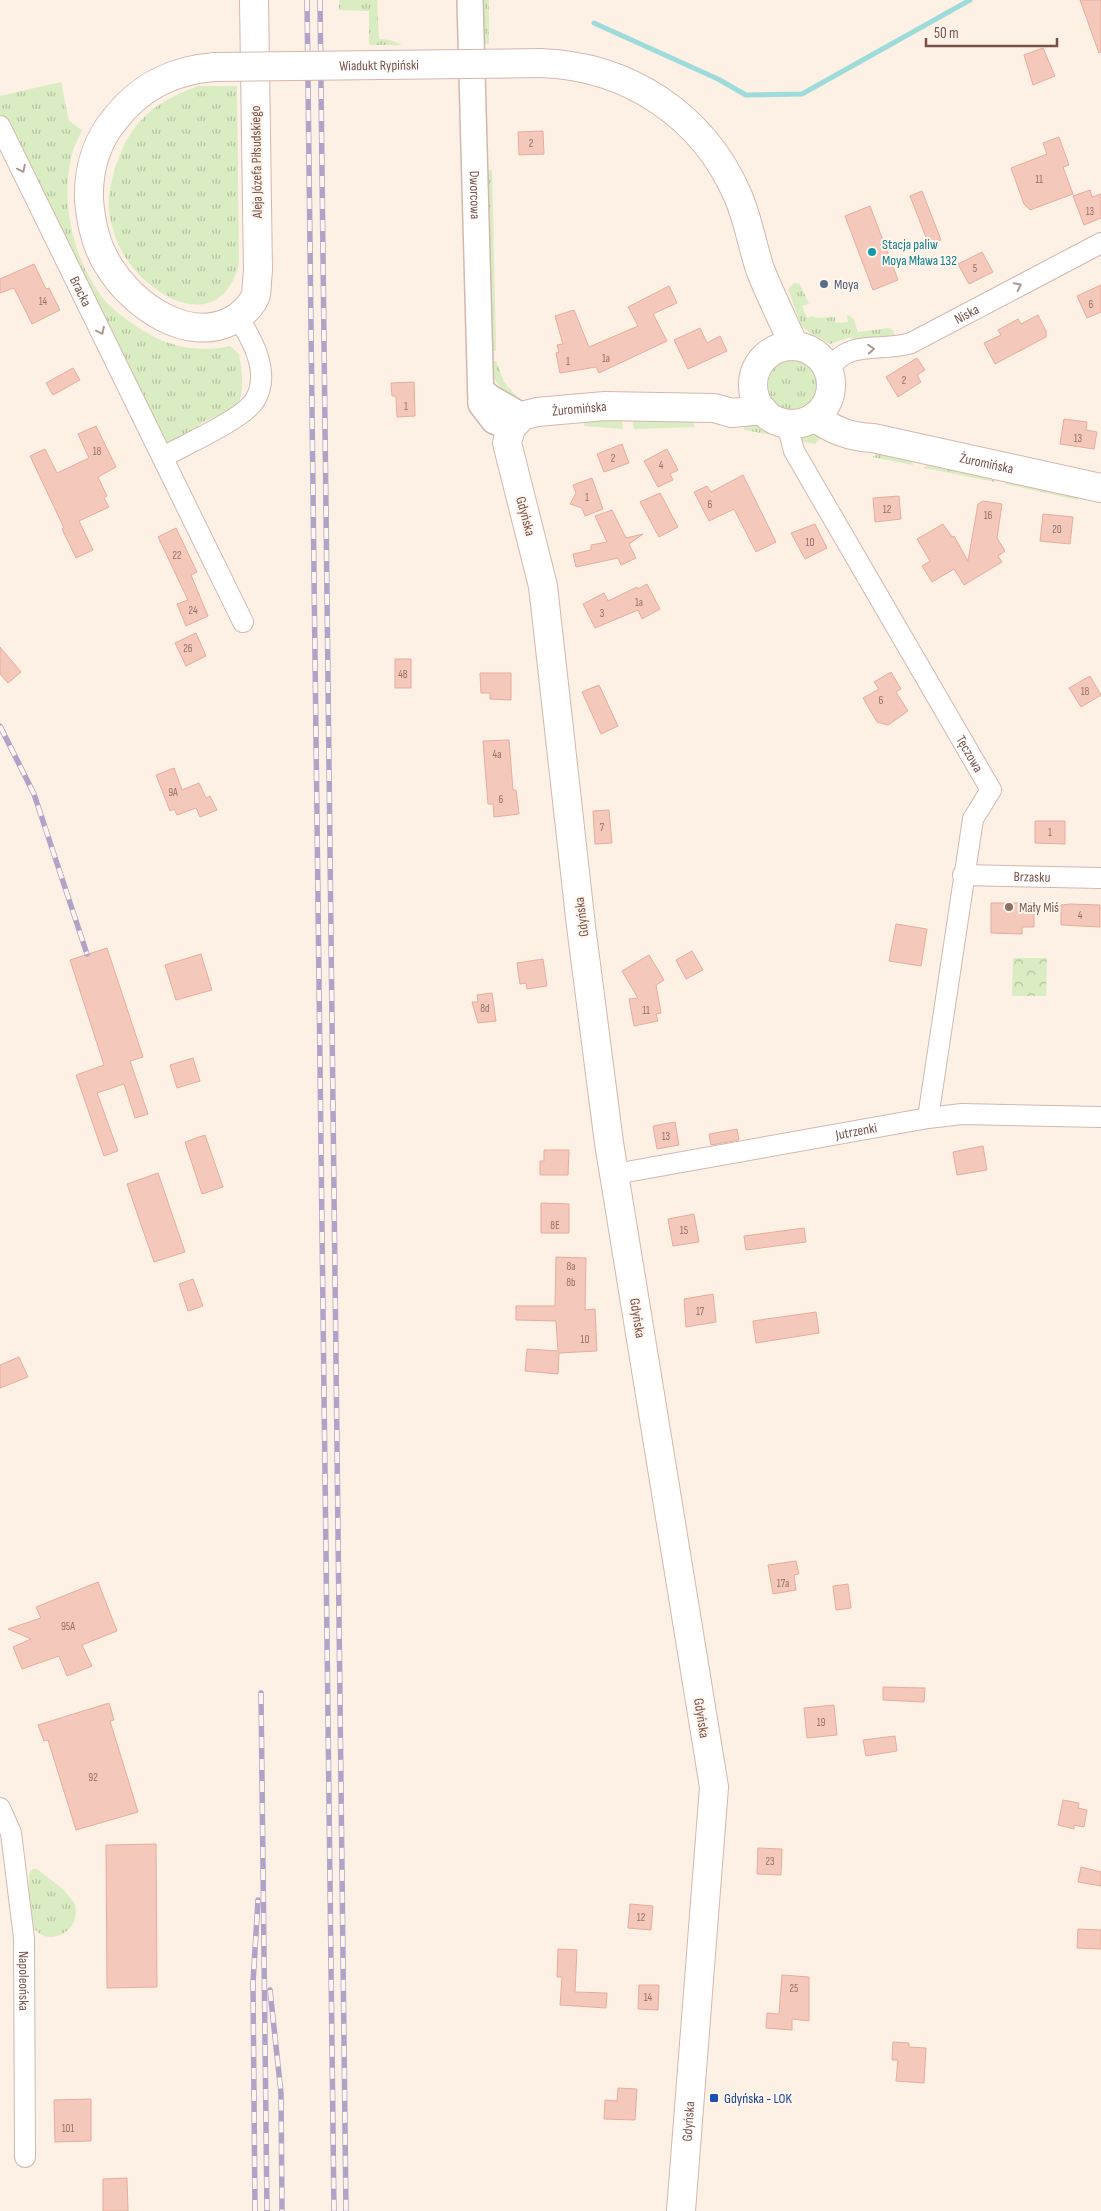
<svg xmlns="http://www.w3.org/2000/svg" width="1101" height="2211" viewBox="0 0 1101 2211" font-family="'Sofia Sans Condensed',sans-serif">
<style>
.grass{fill:url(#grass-tufts)}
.park{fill:url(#park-crowns)}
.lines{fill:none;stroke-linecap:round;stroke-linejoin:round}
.stream{stroke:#9edbdb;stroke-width:5}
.building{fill:#f4c9bb;stroke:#e8ac9b}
.minor-casing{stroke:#d2b8ad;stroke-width:22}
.tertiary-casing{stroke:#d2b8ad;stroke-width:28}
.secondary-casing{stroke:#d5b7ab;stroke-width:30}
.minor{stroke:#fff;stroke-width:20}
.tertiary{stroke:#fff;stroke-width:25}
.secondary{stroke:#fff;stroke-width:28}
.rail-casing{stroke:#b1a2c8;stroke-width:5.5}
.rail{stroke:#fff5ec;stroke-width:4;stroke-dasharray:11;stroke-linecap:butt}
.secondary-bridge-casing{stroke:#d5b7ab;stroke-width:30;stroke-linecap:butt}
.secondary-bridge{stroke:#fff;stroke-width:28}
.oneway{stroke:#ae9792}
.culture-dot{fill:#0f9aa8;stroke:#fff5ec;stroke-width:2}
.service-dot{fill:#5c6f8a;stroke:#fff5ec;stroke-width:2}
.education-dot{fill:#8d6e63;stroke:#fff5ec;stroke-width:2}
.transit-dot{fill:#1a4fb4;stroke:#fff5ec;stroke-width:2}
.labels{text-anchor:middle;stroke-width:4;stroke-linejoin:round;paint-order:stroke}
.number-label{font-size:11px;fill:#977066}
.street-label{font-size:14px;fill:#785249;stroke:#fff5ec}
.culture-label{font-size:14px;fill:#0d838f;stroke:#fff5ec;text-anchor:start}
.service-label{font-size:14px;fill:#4e5e75;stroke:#fff5ec;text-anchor:start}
.education-label{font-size:14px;fill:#785e54;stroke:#fff5ec;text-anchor:start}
.transit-label{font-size:14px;fill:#164399;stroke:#fff5ec;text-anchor:start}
</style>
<defs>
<pattern id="grass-tufts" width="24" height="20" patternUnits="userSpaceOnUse" patternTransform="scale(1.25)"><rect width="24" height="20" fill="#daecc2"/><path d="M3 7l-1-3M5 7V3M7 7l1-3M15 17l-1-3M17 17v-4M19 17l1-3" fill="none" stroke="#b6c2a0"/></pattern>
<pattern id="park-crowns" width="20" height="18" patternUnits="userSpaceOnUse" patternTransform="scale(1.25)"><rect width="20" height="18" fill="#daecc2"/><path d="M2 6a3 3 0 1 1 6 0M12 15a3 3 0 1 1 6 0" fill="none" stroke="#b6c2a0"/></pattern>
</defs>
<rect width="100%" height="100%" fill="#fdf0e5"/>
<g class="grass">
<path d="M339 0H377L379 39 390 40 402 45H369V11L339 10Z"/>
<path d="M483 0H489V44H484Z"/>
<path d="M61 82 69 121 82 130C78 139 73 148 71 158 61 204 73 255 99 293 110 309 127 320 142 330 169 347 199 353 230 346L239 354C242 372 245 391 237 408L203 422 179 441 168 445 158 435 0 114V96Z"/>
<path d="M198 86H237L239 264C220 337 148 298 122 252 116 241 111 225 109 212 107 195 113 173 119 157 135 116 159 101 198 86Z"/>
<path d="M487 170H492L496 351H491Z"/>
<path d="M794 283 800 284 809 304 802 306 807 318 813 316 816 318 835 317 836 323 848 322 847 315 850 316 854 320 858 332 889 328 894 331V335L891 339 854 343 851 337 830 344 808 332 801 325 788 289Z"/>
<circle cx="793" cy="385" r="25"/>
<path d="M491 361H496L504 382 517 397C500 393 491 378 491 361Z"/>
<path d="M689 418 693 422 695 427 634 429 632 420Z"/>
<path d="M585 419H622L623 429 584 426Z"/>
<path d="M763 420 782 430 784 437 744 430 745 424Z"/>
<path d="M808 429 824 435 815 444 795 440 800 431Z"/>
<path d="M880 453 912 461 913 465 872 457Z"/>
<path d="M930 461 995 479V482L924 468Z"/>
<path d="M1007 479 1078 495V500L1005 484Z"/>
<path d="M33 1869H37L64 1890 75 1904C82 1934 45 1949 32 1925 25 1912 29 1889 29 1874Z"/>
</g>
<path class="park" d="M1013 958H1047L1046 996H1012Z"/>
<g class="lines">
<path class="stream" d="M594 23 718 79 746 95 802 94 970 0"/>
</g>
<g class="building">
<path d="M1080 0H1101V52L1099 53Z"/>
<path d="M1043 48 1055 76 1033 85 1024 55Z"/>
<path d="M543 131 544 154 519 155 518 132Z"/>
<path d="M1059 137 1069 165 1063 167 1073 194 1030 210 1024 204 1011 168 1047 154 1043 143Z"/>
<path d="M1090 190 1092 197 1101 194V218L1084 225 1073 196Z"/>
<path d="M922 191 941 240 929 245 910 196Z"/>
<path d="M870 206 898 280 873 290 845 216Z"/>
<path d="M982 252 993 272 969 284 958 264Z"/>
<path d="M34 264 46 289 49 288 60 310 32 324 14 288 0 293V279Z"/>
<path d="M1101 285V312L1087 318 1077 296Z"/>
<path d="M669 286 677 303 653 314 667 341 599 373 596 367 560 373 556 353 559 352 557 345 563 344 555 316 574 310 589 347 638 326 628 307Z"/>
<path d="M1038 315 1046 331V337L995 364 984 343 1001 335 998 330 1018 319 1021 324Z"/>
<path d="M700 328 707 343 720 336 727 351 688 369 674 340Z"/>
<path d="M917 358 925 370 917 375 921 382 898 397 886 377Z"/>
<path d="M73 368 80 380 53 395 46 383Z"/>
<path d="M414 382 415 416 397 417 396 396H392L391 383Z"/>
<path d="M1064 419 1087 422 1086 430 1097 432 1094 449 1060 444Z"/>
<path d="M96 426 116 467 98 477 107 496 104 498 109 507 79 521 93 550 76 558 62 529 64 528 30 456 45 449 57 473 89 458 78 434Z"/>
<path d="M622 444 629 463 604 472 597 454Z"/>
<path d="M667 449 678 470 670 474 673 480 658 487 644 461Z"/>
<path d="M743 475 776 542 756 552 734 509 709 521 694 492 707 486 711 492Z"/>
<path d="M592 478 603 509 585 516 582 508 570 504 576 493 573 485Z"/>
<path d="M660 493 678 527 659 537 640 502Z"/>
<path d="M899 496 901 519 875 522 873 498Z"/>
<path d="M983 501 1002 504 997 538 1005 551 998 556 1002 562 964 585 954 569 932 582 922 566 930 561 917 539 943 524 952 537 954 536 968 561 978 504Z"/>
<path d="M612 510 626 538 643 534 629 544 636 558 621 565 618 558 576 567 573 554 591 550V545L607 542 595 516Z"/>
<path d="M1043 514 1073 517 1070 544 1040 541Z"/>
<path d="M815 524 827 548 805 559 791 533Z"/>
<path d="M176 528 197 572 191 575 208 616 186 626 177 604 188 600 158 537Z"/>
<path d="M647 584 660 609 642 619 638 610 595 628 583 604 604 593 608 601 637 587 638 589Z"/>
<path d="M196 633 206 656 186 666 175 643Z"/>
<path d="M0 647 21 672 8 683 0 674Z"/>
<rect x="395" y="659" width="16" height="29"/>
<path d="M891 672 901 689 896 692 908 711 888 725 877 722 863 698 879 689 874 682Z"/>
<path d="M480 673H511V700L490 699V693H481Z"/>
<path d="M1090 676 1101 695 1081 707 1069 688Z"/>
<path d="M599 685 618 726 601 734 582 692Z"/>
<path d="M509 740 513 790H516L519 814 494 817 493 804H488L483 741Z"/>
<path d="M174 768 182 790 199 783 206 798 210 796 217 810 200 817 196 808 177 815 174 809 170 811 156 775Z"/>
<path d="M609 810 612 843 595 844 593 811Z"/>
<path d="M1035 821H1065V844L1035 843Z"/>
<path d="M991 903H1034V927H1022V934L991 933Z"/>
<path d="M1070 904 1100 905V927L1061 925V905Z"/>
<path d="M896 924 927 929 921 966 889 961Z"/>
<path d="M107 948 143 1057 130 1061 148 1114 135 1118 124 1084 97 1093 118 1151 104 1156 76 1075 104 1065 70 960Z"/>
<path d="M692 951 703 970 686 979 676 960Z"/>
<path d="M201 954 212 990 176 1000 165 965Z"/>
<path d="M649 955 664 980 656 985 661 1013 656 1014 658 1021 634 1026 629 999 638 998 622 971Z"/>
<path d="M543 959 547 986 527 989 526 983 520 984 517 963Z"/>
<path d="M492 993 496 1021 478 1023 472 1002H478L477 995Z"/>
<path d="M193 1058 200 1081 177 1088 170 1065Z"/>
<path d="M675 1122 679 1145 657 1149 653 1126Z"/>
<path d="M737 1129 739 1140 711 1145 709 1134Z"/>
<path d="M205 1135 223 1187 202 1194 185 1142Z"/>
<path d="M983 1146 987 1170 957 1175 953 1152Z"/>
<path d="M544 1150H569L568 1175H540V1161H544Z"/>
<path d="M158 1173 185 1252 154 1262 127 1184Z"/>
<path d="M541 1203 569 1204V1233H541Z"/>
<path d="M694 1214 699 1242 673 1246 668 1219Z"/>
<path d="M804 1228 806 1242 746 1250 744 1236Z"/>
<path d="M556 1257 586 1258 585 1310 595 1309 597 1351 559 1353 558 1374 525 1371 527 1349 558 1351 556 1321 516 1320V1306H555Z"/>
<path d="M193 1279 203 1306 188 1311 179 1284Z"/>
<path d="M713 1294 716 1322 686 1327 684 1299Z"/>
<path d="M816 1312 819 1333 756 1343 753 1321Z"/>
<path d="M19 1357 28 1377 0 1388V1365Z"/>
<path d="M796 1561 799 1574 794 1575 796 1590 773 1594 768 1565Z"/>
<path d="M98 1582 117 1631 82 1645 92 1666 67 1676 59 1656 22 1669 13 1647 31 1639 8 1629 41 1618 36 1607Z"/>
<path d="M848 1584 851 1608 836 1610 833 1586Z"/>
<path d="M883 1687 925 1688 924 1702 883 1700Z"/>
<path d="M109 1703 114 1720 110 1721 138 1812 76 1830 48 1740 44 1741 38 1725Z"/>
<path d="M834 1705 837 1735 807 1738 804 1708Z"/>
<path d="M895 1736 897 1751 866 1756 863 1740Z"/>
<path d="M1063 1800 1079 1803 1078 1808 1087 1810 1084 1827 1074 1825V1829L1058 1825Z"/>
<path d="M156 1844 157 1987 107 1988 106 1845Z"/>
<path d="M758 1848 782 1849 781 1875 757 1874Z"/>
<path d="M1081 1867 1101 1872V1886L1078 1882Z"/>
<path d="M630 1904 653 1906 651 1930 628 1928Z"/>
<path d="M1078 1929 1101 1930V1949L1077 1948Z"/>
<path d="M558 1949 577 1950 575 1992 607 1993 606 2008 560 2005 562 1977H557Z"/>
<path d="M782 1975 809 1977V2021L792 2019V2030L766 2028 767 2013 779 2014Z"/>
<path d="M639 1985H659L658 2010 638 2009Z"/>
<path d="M893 2042 909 2043V2047L926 2048 924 2083 896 2081 898 2060H892Z"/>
<path d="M618 2088 637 2089 635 2120 604 2119 605 2100 617 2101Z"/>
<path d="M91 2099V2141L55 2142 54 2100Z"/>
<path d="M127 2178 128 2211H103V2179Z"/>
</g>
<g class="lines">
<g class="minor-casing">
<g id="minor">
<path id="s1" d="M0 126 243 622"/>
<path id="s2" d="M828 368C834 363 840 356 847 353 866 344 891 350 911 343L1101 243"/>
<path id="s3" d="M787 424 794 451 991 790 973 819 928 1118"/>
<path d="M163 457C184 445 244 419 255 400 271 373 253 340 238 318"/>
<path id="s4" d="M963 875 1101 878"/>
<path id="s5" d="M615 1174 928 1118 962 1114 1101 1117"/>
<path id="s6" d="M0 1808 11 1833 24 1938 25 2157"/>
</g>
</g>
<g class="tertiary-casing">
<g id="tertiary">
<path id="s7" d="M470 0 481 404 494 421 511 428"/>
<path d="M481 390 489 397 522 416"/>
</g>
</g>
<g class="secondary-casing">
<g id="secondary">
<path d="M541 63C628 66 703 115 738 196 748 219 752 245 760 269 770 295 783 320 794 346"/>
<path d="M215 67C173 70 141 86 115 119 96 142 88 171 89 200 91 224 96 248 110 268 134 306 187 343 231 321 241 316 253 305 256 294 257 287 257 278 258 271L254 0"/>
<circle cx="792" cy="385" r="39"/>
<path id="s8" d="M814 417C833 430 849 437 873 438L1101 488"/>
<path id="s9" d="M681 2211 714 1787 609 1143 581 926 543 586 507 443 511 428 522 416 537 412 605 406 714 408 732 413 763 410"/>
</g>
</g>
<use href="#minor" class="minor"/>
<use href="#tertiary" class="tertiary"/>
<use href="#secondary" class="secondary"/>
<g class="rail-casing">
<g id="rail">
<path d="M307 0 334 2211"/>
<path d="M320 0 346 2211"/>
<path d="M0 726 34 794 87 954"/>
<path d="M261 1693 267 2211"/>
<path d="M270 1990 281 2093 282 2211"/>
<path d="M255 2211 253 1983 258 1900"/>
</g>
</g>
<use href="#rail" class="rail"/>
<g class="secondary-bridge-casing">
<g id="secondary-bridge">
<path id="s10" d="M215 67 541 63"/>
</g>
</g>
<use href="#secondary-bridge" class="secondary-bridge"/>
</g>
<defs><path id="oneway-chevron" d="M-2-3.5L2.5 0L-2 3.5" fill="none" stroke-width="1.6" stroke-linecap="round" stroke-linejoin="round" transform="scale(1.25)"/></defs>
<g class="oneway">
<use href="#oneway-chevron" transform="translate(22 169) rotate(64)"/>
<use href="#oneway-chevron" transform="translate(1018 286) rotate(-27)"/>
<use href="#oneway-chevron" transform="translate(101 331) rotate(64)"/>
<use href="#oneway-chevron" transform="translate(871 349) rotate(-5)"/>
</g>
<circle class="culture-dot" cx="872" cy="252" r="5"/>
<circle class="service-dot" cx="824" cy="284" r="5"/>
<circle class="education-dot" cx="1009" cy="907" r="5"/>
<rect class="transit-dot" x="709" y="2093" width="10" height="10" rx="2.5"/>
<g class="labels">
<g class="number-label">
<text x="531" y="147">2</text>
<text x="1039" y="183">11</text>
<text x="1090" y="215">13</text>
<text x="975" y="272">5</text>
<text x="43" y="305">14</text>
<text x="1091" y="308">6</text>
<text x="606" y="362">1a</text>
<text x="568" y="365">1</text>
<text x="904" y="384">2</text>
<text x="406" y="410">1</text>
<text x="1078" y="442">13</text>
<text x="97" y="455">18</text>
<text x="613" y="462">2</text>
<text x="661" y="469">4</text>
<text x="587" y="501">1</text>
<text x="710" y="508">6</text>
<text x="887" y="513">12</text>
<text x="988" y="519">16</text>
<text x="1057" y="533">20</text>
<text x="810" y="546">10</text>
<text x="177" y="559">22</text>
<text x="639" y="606">1a</text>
<text x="193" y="614">24</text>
<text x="602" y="617">3</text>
<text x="188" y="652">26</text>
<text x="403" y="678">4B</text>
<text x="1085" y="695">18</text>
<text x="881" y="704">6</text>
<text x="497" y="758">4a</text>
<text x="173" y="796">9A</text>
<text x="501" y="803">6</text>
<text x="602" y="831">7</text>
<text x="1050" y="836">1</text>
<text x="1080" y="919">4</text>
<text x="485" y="1012">8d</text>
<text x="646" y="1014">11</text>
<text x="666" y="1140">13</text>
<text x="555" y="1229">8E</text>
<text x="684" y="1234">15</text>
<text x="571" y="1270">8a</text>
<text x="571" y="1286">8b</text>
<text x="700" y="1315">17</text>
<text x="585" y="1343">10</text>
<text x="783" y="1587">17a</text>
<text x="68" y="1630">95A</text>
<text x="821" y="1726">19</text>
<text x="93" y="1781">92</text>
<text x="770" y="1865">23</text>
<text x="641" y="1921">12</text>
<text x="794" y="1992">25</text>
<text x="648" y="2001">14</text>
<text x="68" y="2132">101</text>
</g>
<g class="street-label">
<text dy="5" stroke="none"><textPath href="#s10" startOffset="164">Wiadukt Rypiński</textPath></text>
<text transform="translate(256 162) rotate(-91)" y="5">Aleja Józefa Piłsudskiego</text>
<text dy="5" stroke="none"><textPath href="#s7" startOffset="195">Dworcowa</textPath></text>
<text dy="5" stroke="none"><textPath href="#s1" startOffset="184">Bracka</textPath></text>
<text dy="5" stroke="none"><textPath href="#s2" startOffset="152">Niska</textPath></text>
<text dy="5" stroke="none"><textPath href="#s9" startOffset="1876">Żuromińska</textPath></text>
<text dy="5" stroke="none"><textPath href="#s8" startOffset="180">Żuromińska</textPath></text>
<text transform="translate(526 516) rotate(75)" y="5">Gdyńska</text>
<text dy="5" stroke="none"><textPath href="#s3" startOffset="378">Tęczowa</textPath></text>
<text dy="5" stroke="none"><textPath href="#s4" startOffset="69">Brzasku</textPath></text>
<text transform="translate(581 917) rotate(-97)" y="5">Gdyńska</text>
<text dy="5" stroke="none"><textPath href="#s5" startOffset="245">Jutrzenki</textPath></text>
<text transform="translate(638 1318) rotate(81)" y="5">Gdyńska</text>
<text transform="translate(702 1718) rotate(81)" y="5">Gdyńska</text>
<text dy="5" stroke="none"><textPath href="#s6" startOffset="176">Napoleońska</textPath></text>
<text dy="5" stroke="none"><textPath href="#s9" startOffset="90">Gdyńska</textPath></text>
</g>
<g class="culture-label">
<text x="882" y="249">Stacja paliw<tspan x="882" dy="16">Moya Mława 132</tspan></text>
</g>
<g class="service-label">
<text x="834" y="289">Moya</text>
</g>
<g class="education-label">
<text x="1019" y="912">Mały Miś</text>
</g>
<g class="transit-label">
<text x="724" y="2103">Gdyńska - LOK</text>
</g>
</g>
<path d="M926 38v8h131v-8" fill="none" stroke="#785249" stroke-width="2.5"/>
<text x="934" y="38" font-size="15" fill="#785249" stroke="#fff5ec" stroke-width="4" paint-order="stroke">50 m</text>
</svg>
